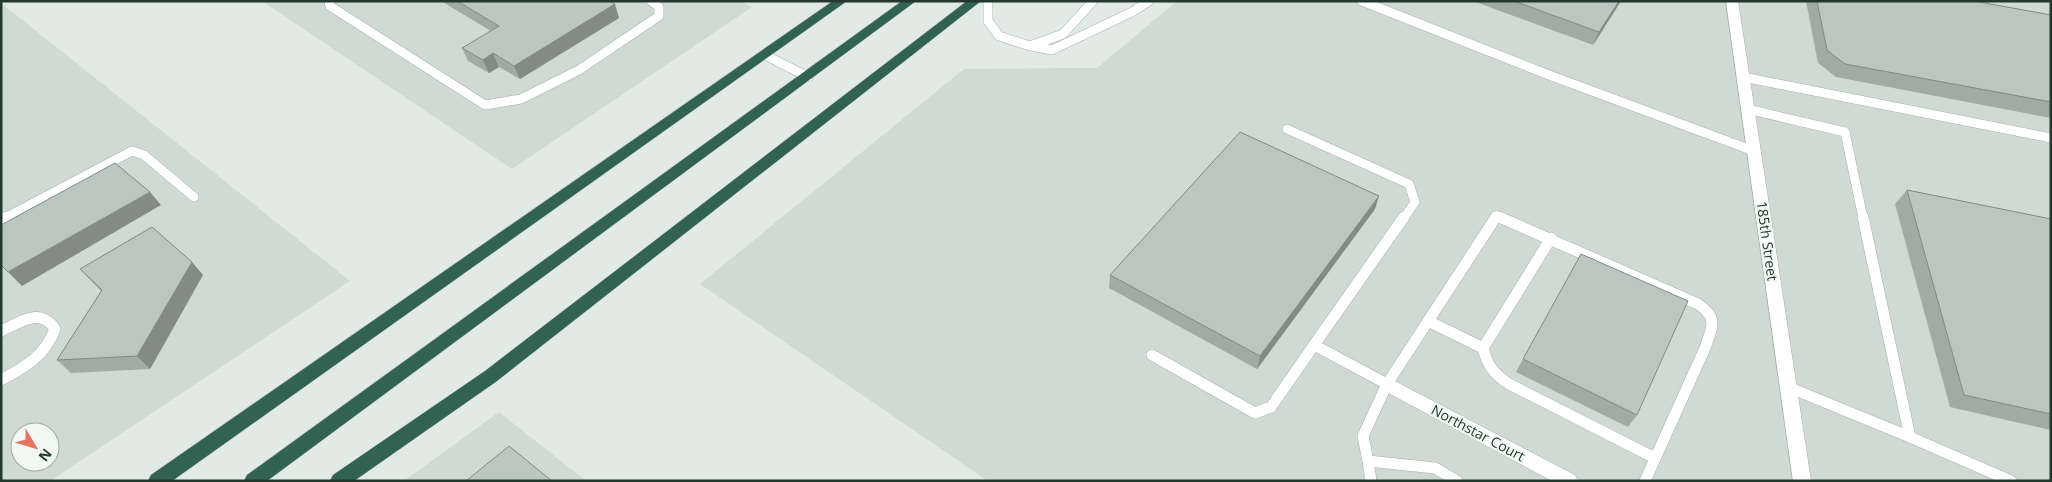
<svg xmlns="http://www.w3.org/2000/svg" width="2052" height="482" viewBox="0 0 2052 482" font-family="'Open Sans',sans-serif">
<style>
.built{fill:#cfdad3;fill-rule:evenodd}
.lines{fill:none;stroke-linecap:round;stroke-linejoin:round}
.lane-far1-casing{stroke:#a4b1ab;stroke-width:10}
.lane-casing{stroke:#a4b1ab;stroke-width:12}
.street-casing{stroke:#a4b1ab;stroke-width:1}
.highway-casing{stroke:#bdc4c1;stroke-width:1}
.lane-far1{stroke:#fff;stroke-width:9}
.lane{stroke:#fff;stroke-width:11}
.street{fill:#fff;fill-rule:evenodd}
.highway{fill:#326252;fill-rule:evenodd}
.wall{fill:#9faba5}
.shaded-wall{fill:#828b86}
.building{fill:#b9c7c0;stroke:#828b86}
.labels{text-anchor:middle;stroke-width:4.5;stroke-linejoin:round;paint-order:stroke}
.street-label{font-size:14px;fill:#233930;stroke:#f1f7f3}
</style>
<rect width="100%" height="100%" fill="#e1eae5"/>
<g class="built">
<path d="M262 1H741L752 7 512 169Z"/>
<path d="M1177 1H2051V481H988L700 284 964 69 1097 68Z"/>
<path d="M1 3 350 281 50 481H1ZM20 432H50V462H20Z"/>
<path d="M499 412 586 481H404Z"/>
</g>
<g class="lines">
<g class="lane-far1-casing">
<g id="lane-far1">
<path d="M329 1 330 6 485 105 521 99 579 70 659 16V7L651 1"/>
<path d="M988 1V21L999 36 1030 46 1063 34 1093 1"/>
<path d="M1362 1 1549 75 1754 151"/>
<path d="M1032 46 1052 50 1132 12 1149 1"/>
<path d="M765 55 808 77"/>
<path d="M1743 77 2051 138"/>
<path d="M1747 109 1845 132 1863 218"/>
<path d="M1287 129 1409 184 1415 202 1404 218"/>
<path d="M5 218 132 151 144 155 194 197"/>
<path d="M1496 218 1497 216 1502 218"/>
</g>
</g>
<g class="lane-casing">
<g id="lane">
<path d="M1499 217 1698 304C1719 318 1712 327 1705 348L1645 481"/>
<path d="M1 220 7 217"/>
<path d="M1551 238 1483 348C1487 365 1494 374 1509 384L1655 458"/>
<path d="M1428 321 1483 348"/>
<path d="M1 331C20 322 40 307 55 329 45 356 25 367 1 380"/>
<path d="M1314 345 1404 217"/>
<path d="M1152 355 1255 413 1271 407 1314 345 1387 384"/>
<path d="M1788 387 1910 437 1863 217"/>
<path d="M1910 437 2011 481"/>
<path d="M1368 461 1371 481"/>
<path d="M1457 481 1435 468 1368 461 1363 436 1387 384 1496 217"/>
</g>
</g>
<g class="street-casing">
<g id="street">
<path d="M1726 1H1738L1811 481H1793Z"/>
<path d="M1387 377 1575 475 1578 481H1552L1381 389 1379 384 1381 379Z"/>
</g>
</g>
<g class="highway-casing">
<g id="highway">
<path d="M833 1H847L172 481H148L151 475Z"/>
<path d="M902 1H916L267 481H244L247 475Z"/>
<path d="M967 1H981L497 381 354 481H330L333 475 485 371Z"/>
</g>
</g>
<use href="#lane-far1" class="lane-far1"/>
<use href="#lane" class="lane"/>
<use href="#street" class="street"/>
<use href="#highway" class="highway"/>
</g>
<g class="wall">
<path d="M441 1H609L619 18 520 79 499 67 489 73 468 61 462 48 491 31Z"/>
<path d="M1473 1H1621L1593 45Z"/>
<path d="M1806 1H1974L2051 15V118L1836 77 1818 63Z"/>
<path d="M1907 190 2051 219V430L1950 407 1895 204Z"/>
<path d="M1375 209 1257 369 1109 288 1110 275Z"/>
<path d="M1581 254 1637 415 1628 427 1516 372Z"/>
<path d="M80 269 203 275 150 369 71 373 57 360 101 291Z"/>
</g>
<g class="shaded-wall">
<path d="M1619 1H1621L1593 45 1599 32Z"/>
<path d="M615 4 619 18 520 79 514 66Z"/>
<path d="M493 53 499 67 489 73 483 60Z"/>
<path d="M150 192 161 205 22 286 8 272Z"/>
<path d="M1379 196 1375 209 1257 369 1260 356Z"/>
<path d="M192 262 203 275 150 369 137 356Z"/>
</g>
<g class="building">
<path d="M457 1H609L615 4 514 66 493 53 483 60 462 48 499 26Z"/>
<path d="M1514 1H1619L1599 32Z"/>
<path d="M1817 1H1974L2051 15V102L1845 64 1827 50Z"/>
<path d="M1240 132 1379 196 1260 356 1110 275Z"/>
<path d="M115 163 150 192 8 272 1 265V225Z"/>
<path d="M1907 190 2051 219V414L1964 395Z"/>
<path d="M152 227 192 262 137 356 57 360 102 290 80 269Z"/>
<path d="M1581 254 1688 301 1637 415 1523 359Z"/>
<path d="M509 446 552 481H466Z"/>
</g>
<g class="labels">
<g class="street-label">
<text transform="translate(1767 241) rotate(82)" y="5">185th Street</text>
<text transform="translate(1478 433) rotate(28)" y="5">Northstar Court</text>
</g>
</g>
<rect width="2052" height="482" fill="none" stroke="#233930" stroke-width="5"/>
<g transform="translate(35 447) rotate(128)"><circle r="24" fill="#f1f7f3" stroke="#9faba5"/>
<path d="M0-4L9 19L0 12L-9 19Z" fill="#e47364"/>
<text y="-8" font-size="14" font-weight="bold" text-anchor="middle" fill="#233930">N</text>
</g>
</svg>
